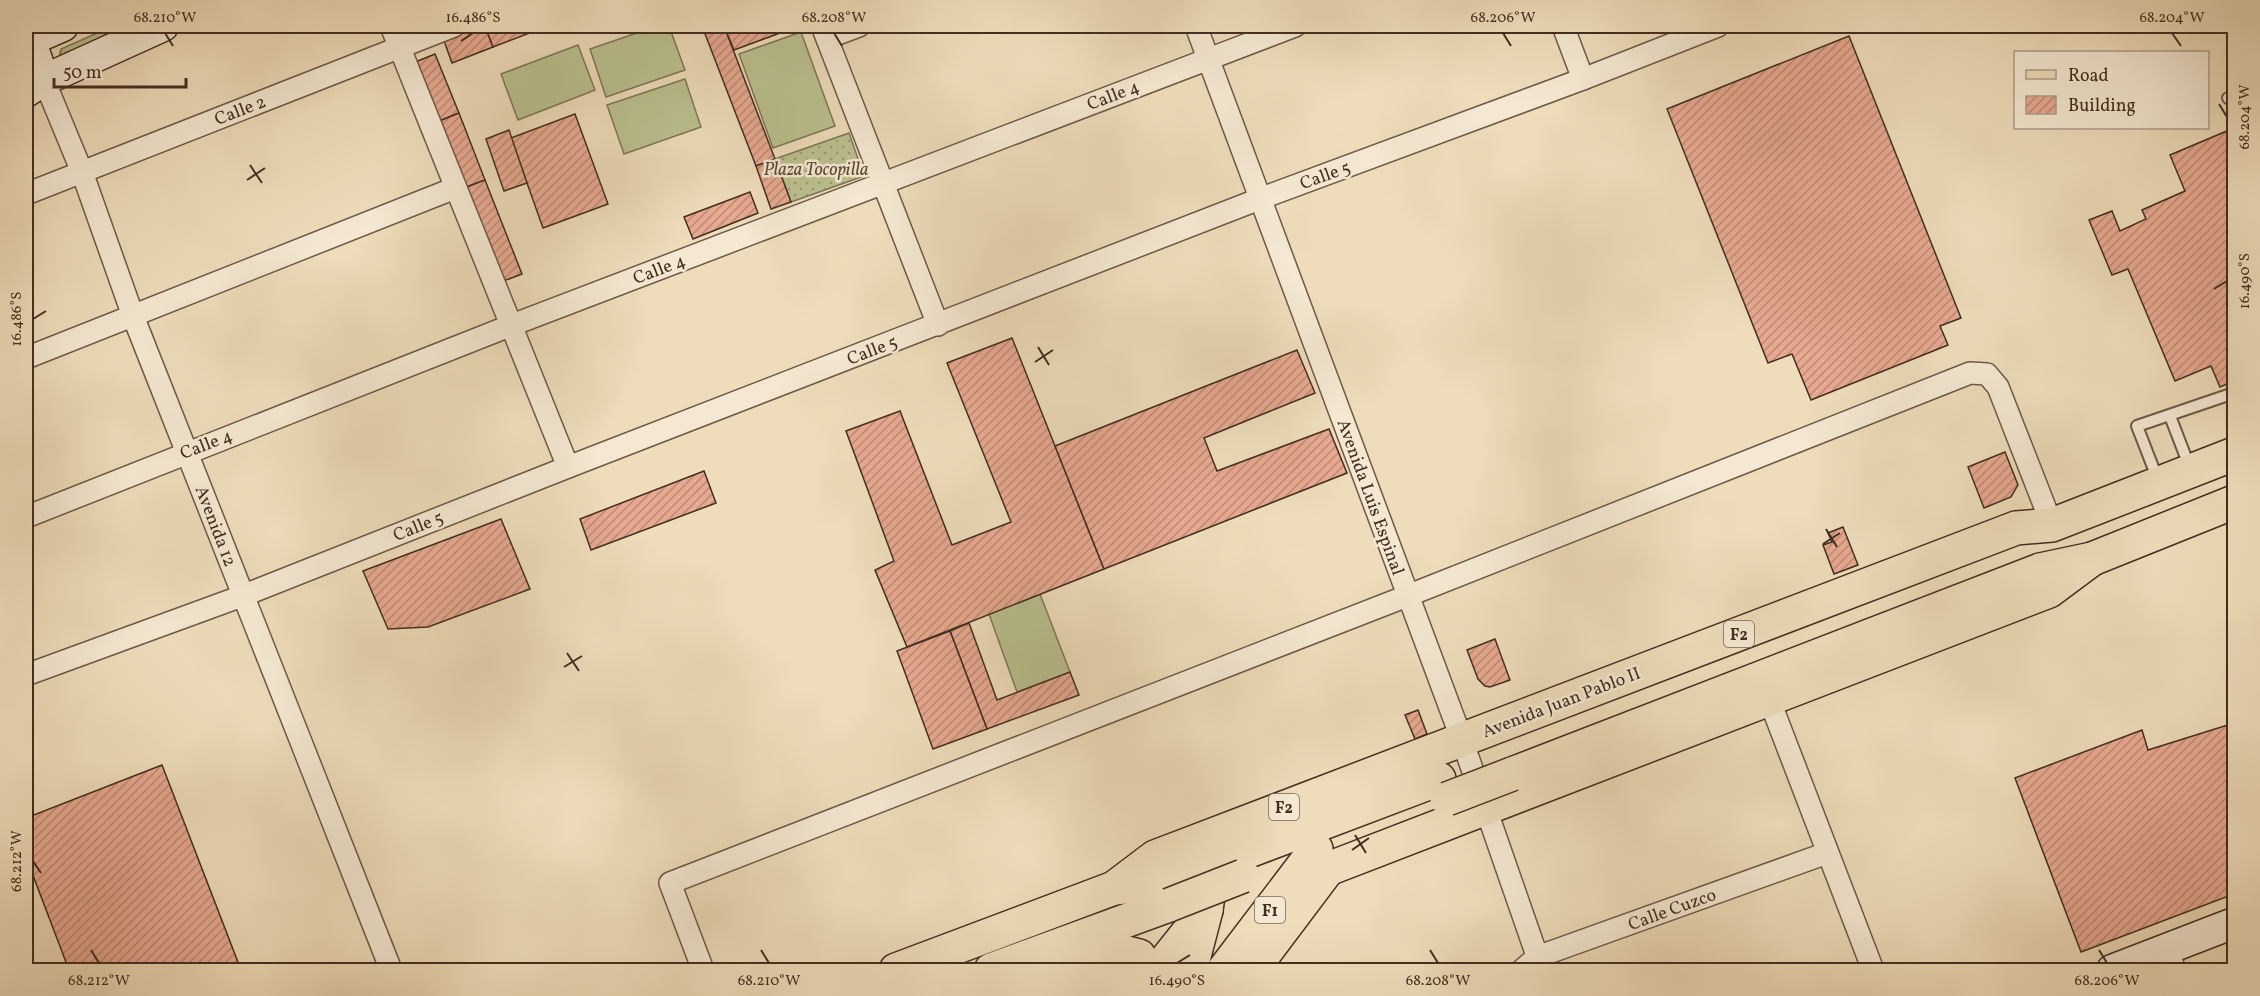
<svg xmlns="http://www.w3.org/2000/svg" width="2260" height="996" viewBox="0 0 2260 996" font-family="Vollkorn,serif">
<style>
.grass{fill:url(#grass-tufts);stroke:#7e7657;stroke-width:1.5}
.park{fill:url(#park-dots);stroke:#7e7657;stroke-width:1.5}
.garden{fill:#bac08e;stroke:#7e7657;stroke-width:1.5}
.building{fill:url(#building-hatch);stroke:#422d20;stroke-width:1.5}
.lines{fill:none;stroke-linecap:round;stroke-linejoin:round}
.lane-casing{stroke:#6d5946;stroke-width:14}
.street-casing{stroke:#6d5946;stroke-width:24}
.secondary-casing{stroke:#422d20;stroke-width:33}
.primary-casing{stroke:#422d20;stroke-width:36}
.highway-casing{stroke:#422d20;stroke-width:36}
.lane{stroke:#f4e8d2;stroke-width:10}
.street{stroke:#f4e8d2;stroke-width:21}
.secondary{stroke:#f4e8d2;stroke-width:30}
.primary{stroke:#eedcba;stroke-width:33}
.highway{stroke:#eedcba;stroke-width:33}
.highway-bridge-casing{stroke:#422d20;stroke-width:36;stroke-linecap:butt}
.highway-bridge{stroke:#eedcba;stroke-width:33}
.ticks{fill:none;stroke:#422d20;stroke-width:2}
.labels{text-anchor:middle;stroke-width:5;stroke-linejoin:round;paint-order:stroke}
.shield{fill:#f4e8d2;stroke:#776555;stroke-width:1.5}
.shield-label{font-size:16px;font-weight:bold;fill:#422d20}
.street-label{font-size:18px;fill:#422d20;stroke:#f4e8d2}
.park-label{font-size:18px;font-style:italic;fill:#5a4a36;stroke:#f4e8d2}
.neatline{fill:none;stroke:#422d20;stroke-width:2}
.ticks-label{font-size:15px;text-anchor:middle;fill:#422d20}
</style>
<defs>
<pattern id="grass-tufts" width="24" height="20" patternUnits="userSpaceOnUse" patternTransform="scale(1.5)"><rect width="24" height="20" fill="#bac08e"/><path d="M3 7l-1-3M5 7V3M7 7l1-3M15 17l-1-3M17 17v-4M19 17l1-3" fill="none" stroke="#999c74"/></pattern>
<pattern id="park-dots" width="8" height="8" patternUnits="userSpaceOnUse" patternTransform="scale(1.5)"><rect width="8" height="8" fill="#bac08e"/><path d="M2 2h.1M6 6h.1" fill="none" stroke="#999c74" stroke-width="1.8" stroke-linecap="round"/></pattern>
<pattern id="building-hatch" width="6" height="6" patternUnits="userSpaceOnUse" patternTransform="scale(1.5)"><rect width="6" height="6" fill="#e7a990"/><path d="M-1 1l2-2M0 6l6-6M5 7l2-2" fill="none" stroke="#bd8a75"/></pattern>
</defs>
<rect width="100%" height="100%" fill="#eedcba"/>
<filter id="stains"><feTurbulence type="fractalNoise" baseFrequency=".00333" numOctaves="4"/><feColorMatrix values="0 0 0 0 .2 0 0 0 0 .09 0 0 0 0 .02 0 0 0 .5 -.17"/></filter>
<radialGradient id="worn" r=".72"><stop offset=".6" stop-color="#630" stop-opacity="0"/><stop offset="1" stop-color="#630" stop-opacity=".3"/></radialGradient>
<path class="grass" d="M113 26H146L59 57 61 49Z"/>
<path class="park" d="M849 133 864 176 791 202 775 159Z"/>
<g class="garden">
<path d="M657 26H669L685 70 606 97 590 49Z"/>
<path d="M801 32 835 126 773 148 739 54Z"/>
<path d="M578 45 595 90 518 120 501 74Z"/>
<path d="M685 79 701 127 624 154 607 105Z"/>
<path d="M1040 594 1070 672 1017 692 989 614Z"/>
</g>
<g class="building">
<path d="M478 26H485L493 47 452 63 443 38Z"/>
<path d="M485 26H548L493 47Z"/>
<path d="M702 26H724L775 159 756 166Z"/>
<path d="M724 26H799L734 50Z"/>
<path d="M1849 36 1961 318 1940 326 1948 345 1811 400 1792 354 1768 363 1667 109Z"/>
<path d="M435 54 459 113 437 122 413 63Z"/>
<path d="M459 113 485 180 464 188 437 122Z"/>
<path d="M575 114 608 204 543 228 511 138Z"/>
<path d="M2234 128V381L2220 387 2211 366 2175 381 2128 269 2112 275 2089 220 2112 211 2120 231 2146 219 2142 210 2185 191 2170 155Z"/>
<path d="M509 130 527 183 504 191 486 139Z"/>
<path d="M775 159 791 202 771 209 756 166Z"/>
<path d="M485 180 522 274 501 282 464 188Z"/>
<path d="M750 192 758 213 693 239 684 217Z"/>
<path d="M1012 338 1104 569 907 647 875 570 894 561 846 431 900 411 952 545 1011 522 947 363Z"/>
<path d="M1297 350 1315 393 1204 438 1217 471 1329 429 1347 473 1104 569 1055 446Z"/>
<path d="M2005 452 2018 485 2011 497 1984 508 1968 467Z"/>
<path d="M704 471 716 503 591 550 580 519Z"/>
<path d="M501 519 530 589 428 627 388 629 363 571Z"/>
<path d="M1843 527 1858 565 1834 574 1823 545 1832 542 1828 533Z"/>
<path d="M969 623 997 700 1070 672 1079 695 987 729 950 631Z"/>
<path d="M950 631 987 729 933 749 897 651Z"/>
<path d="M1495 639 1510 680 1490 687 1485 686 1478 679 1467 650Z"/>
<path d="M1418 710 1427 734 1415 739 1405 715Z"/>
<path d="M2234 723V894L2081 952 2015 778 2142 730 2148 750Z"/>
<path d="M162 765 241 970H69L26 857V818Z"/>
</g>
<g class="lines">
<g class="lane-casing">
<g id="lane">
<path d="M2228 98 2234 102"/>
<path d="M2170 416 2190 468"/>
<path d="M2158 480 2137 426 2234 393"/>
</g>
</g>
<g class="street-casing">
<g id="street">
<path d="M391 26 568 467"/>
<path d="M822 26 938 325"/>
<path d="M1196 26 1462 740 1542 970"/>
<path d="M1563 26 1583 79"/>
<path d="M827 38 859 26"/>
<path d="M44 80 82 172 133 316 391 970"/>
<path d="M26 194 454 26"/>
<path d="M26 358 455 188"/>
<path d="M26 517 512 325 1295 26"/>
<path d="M26 675 242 596 568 467 1262 198 1583 79 1718 26"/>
<path d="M1769 699 1873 970"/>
<path d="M2167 949 2175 970"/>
<path d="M703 970 670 883 1407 596 1970 373 1987 374 1998 387 2052 525"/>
<path d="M1522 970 1537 957 1827 853"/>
</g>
</g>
<g class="secondary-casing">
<g id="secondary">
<path d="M26 34 30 39 44 80"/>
<path d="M26 42 63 26"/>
<path d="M26 92 44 80 163 26"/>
<path d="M2112 970 2234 923"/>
</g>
</g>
<g class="primary-casing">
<g id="primary">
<path d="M1158 970 1206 910"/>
<path d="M1252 970 1328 869 2049 591 2092 559"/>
</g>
</g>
<g class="highway-casing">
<g id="highway">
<path d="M1512 774 2040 570 2092 559 2234 502"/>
<path d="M1114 888 1164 883 1439 779"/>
<path d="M896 970 1114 888 1155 857 2016 528 2052 525 2234 454"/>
<path d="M991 970 1169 905"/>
<path d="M1075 970 1127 953 1139 956 1147 970"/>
<path d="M1187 970 1192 964 1206 910 1212 866"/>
<path d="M1224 970 1316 849"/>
</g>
</g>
<use href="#lane" class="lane"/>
<use href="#street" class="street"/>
<use href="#secondary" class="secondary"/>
<use href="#primary" class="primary"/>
<use href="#highway" class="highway"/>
<g class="highway-bridge-casing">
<g id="highway-bridge">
<path d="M1447 799 1512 774"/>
<path d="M1169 905 1243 876"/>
</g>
</g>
<use href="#highway-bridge" class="highway-bridge"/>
</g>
<path class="ticks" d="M165 33 173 46M834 33 842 46M1503 33 1511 46M2172 33 2181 46M461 41 473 33M2219 104 2227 117M250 165 262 183M247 180 265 168M2214 289 2227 281M33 319 46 311M1038 347 1049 365M1035 362 1053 350M1826 529 1837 547M1823 544 1840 533M567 653 579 671M564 667 582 656M1355 835 1366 853M1352 850 1369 838M33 861 41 873M91 950 99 963M761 950 769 963M1430 950 1438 963M2099 950 2107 963M1177 963 1190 955"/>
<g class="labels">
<g class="shield">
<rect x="1724" y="621" width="30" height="26" rx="4.5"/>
<rect x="1269" y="794" width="30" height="26" rx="4.5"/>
<rect x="1255" y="897" width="30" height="26" rx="4.5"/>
</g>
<g class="shield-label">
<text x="1739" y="640">F2</text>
<text x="1284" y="813">F2</text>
<text x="1270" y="916">F1</text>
</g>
<g class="street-label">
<text transform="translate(1113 95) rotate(-21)" y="6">Calle 4</text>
<text transform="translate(240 110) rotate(-21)" y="6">Calle 2</text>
<text transform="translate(1325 175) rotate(-20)" y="6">Calle 5</text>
<text transform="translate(659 269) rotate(-21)" y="6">Calle 4</text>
<text transform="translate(872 350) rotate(-21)" y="6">Calle 5</text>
<text transform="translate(206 444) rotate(-21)" y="6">Calle 4</text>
<text transform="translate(1371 497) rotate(70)" y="6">Avenida Luis Espinal</text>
<text transform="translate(216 526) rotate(69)" y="6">Avenida 12</text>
<text transform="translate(418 526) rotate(-22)" y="6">Calle 5</text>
<text transform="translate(1561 702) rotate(-21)" y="6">Avenida Juan Pablo II</text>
<text transform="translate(1672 909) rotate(-20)" y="6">Calle Cuzco</text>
</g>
<g class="park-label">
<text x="816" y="175">Plaza Tocopilla</text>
</g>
</g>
<rect width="2260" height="996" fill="none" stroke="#eedcba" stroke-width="66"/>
<rect x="2014" y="51" width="195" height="78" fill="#f4e8d2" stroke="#ad9d8b" stroke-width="1.5"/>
<rect x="2026" y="70" width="30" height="9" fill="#eedcba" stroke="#ad9d8b" stroke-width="1.5"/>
<text x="2068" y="81" font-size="18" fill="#422d20">Road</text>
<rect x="2026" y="96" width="30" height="18" fill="url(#building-hatch)" stroke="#ad9d8b" stroke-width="1.5"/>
<text x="2068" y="111" font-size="18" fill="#422d20">Building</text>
<path d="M54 78v9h132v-9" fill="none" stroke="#422d20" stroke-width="3"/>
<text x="63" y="78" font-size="18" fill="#422d20" stroke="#f4e8d2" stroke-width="4.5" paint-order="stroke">50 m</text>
<rect x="33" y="33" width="2194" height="930" class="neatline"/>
<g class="ticks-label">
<text x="165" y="22">68.210°W</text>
<text x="473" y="22">16.486°S</text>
<text x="834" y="22">68.208°W</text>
<text x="1503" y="22">68.206°W</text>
<text x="2172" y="22">68.204°W</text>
<text transform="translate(2244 117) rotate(-90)" y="5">68.204°W</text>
<text transform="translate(2244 281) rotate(-90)" y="5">16.490°S</text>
<text transform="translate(16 319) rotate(-90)" y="5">16.486°S</text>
<text transform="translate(16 861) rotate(-90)" y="5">68.212°W</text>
<text x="99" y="985">68.212°W</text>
<text x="769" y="985">68.210°W</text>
<text x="1177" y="985">16.490°S</text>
<text x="1438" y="985">68.208°W</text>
<text x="2107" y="985">68.206°W</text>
</g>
<rect width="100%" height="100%" filter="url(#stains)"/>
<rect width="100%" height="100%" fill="url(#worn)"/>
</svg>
